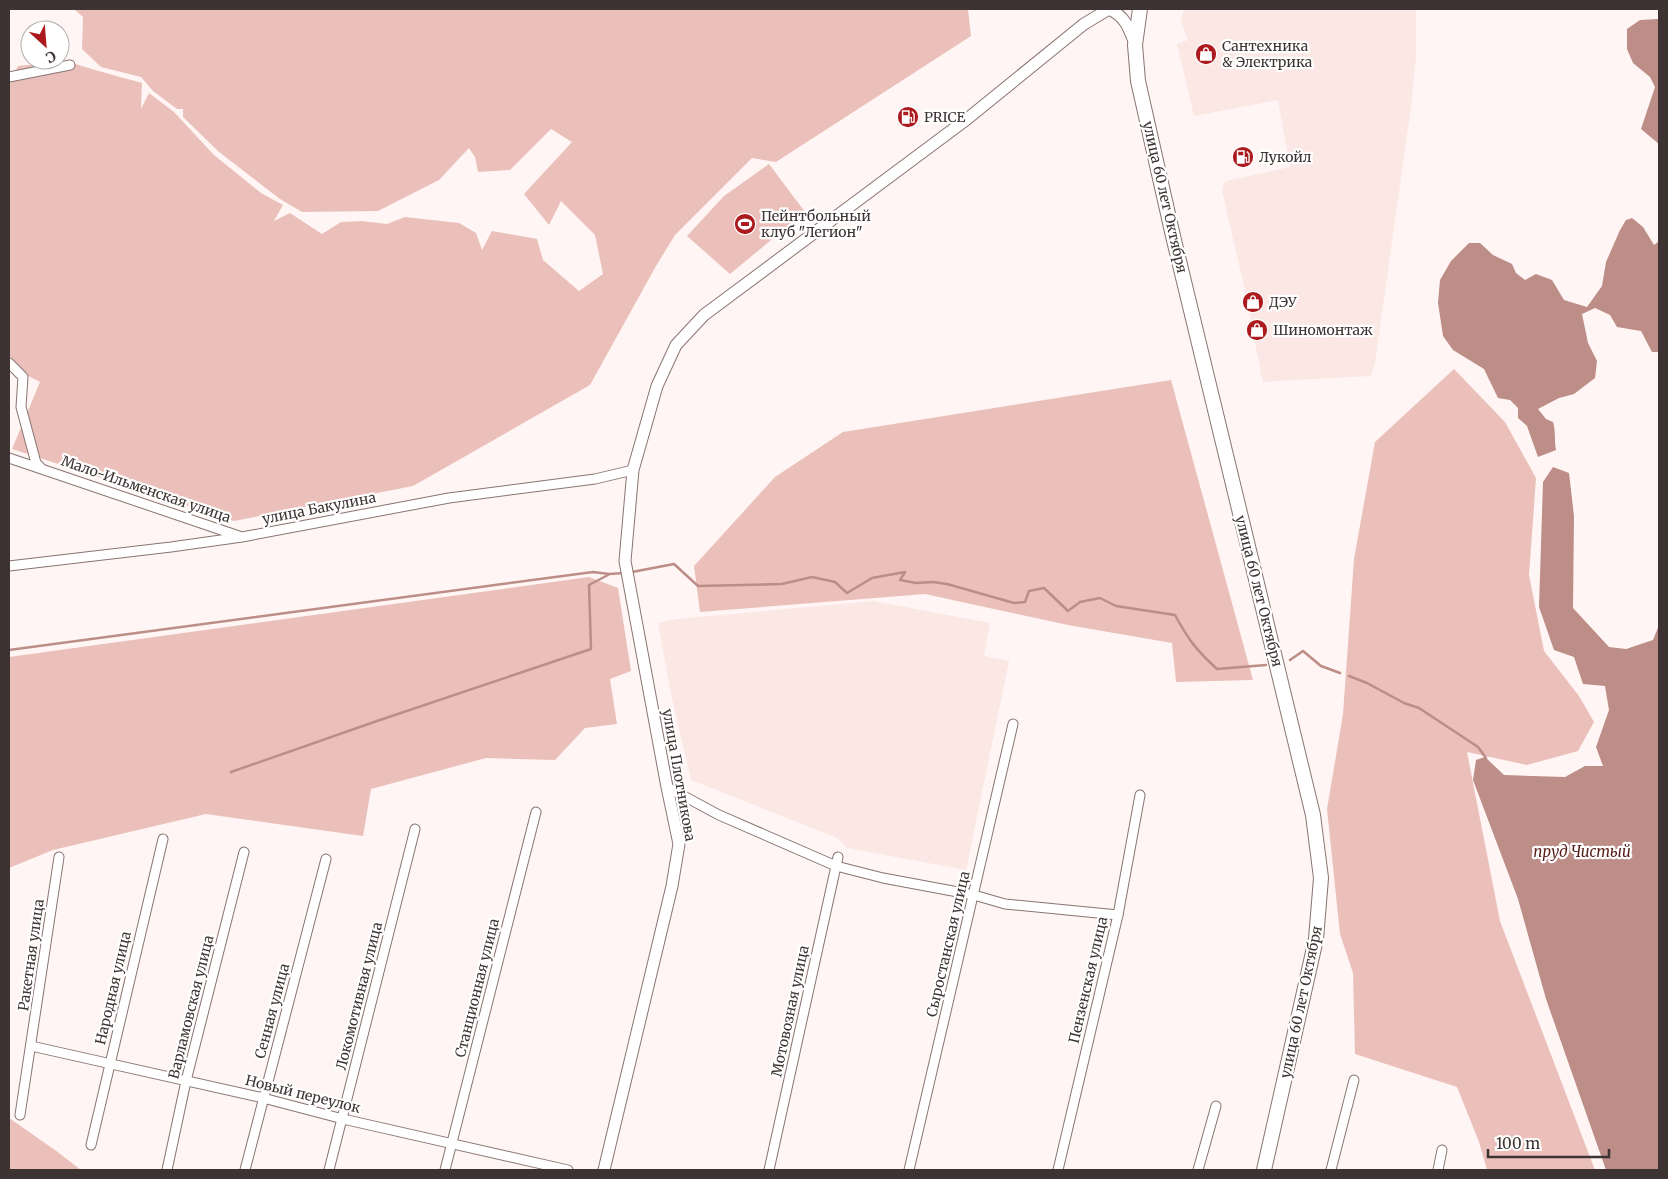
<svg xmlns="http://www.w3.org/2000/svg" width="1668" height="1179" viewBox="0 0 1668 1179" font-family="Merriweather,serif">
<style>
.built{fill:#fbe7e4}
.green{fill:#ebc0ba}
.water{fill:#bd8d87}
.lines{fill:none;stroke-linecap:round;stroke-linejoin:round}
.stream{stroke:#bd8d87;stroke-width:2.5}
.minor-casing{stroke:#897471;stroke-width:11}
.tertiary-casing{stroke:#897471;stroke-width:13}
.primary-casing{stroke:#897471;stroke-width:16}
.minor{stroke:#fff;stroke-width:9}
.tertiary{stroke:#fff;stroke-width:11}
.primary{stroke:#fff;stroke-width:14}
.labels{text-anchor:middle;stroke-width:4.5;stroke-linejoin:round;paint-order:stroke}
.poi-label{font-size:14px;fill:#3c3332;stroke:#fff;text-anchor:start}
.street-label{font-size:14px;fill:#3c3332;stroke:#fff}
.water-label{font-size:15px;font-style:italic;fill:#581c19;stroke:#fff}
</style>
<rect width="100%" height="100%" fill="#fff5f4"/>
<g class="built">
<path d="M1184 9H1416V57L1411 107 1375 362 1371 376 1276 381 1263 383 1242 277 1222 191 1223 185 1226 181 1290 167 1278 100 1194 116 1177 44 1188 40 1181 21Z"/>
<path d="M873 601 990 623 984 656 1009 661 966 870 847 848 837 838 691 780 671 694 658 623 677 619Z"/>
</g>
<g class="green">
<path d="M74 9H968L971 36 776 162 752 158 675 235 656 266 590 385 413 486 234 521 12 449 40 382 9 366V85L18 66 66 61 95 70 142 83 141 109 149 93 174 112 214 155 261 193 283 205 274 221 290 213 322 234 341 222 362 221 387 224 405 217 459 223 476 233 482 250 492 231 537 239 543 260 579 291 603 274 595 235 561 201 549 225 524 194 572 142 551 129 510 170 478 172 475 157 469 148 439 180 378 211 302 212 280 199 219 152 183 117V109H177L153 91 141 77 101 67 82 49 83 17Z"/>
<path d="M769 164 805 212 730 274 687 236 724 196Z"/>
<path d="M1454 369 1505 422 1536 478 1529 575 1544 651 1579 696 1594 722 1578 751 1527 765 1467 752 1500 921 1595 1170H1487L1479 1142 1457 1087 1355 1054 1353 973 1340 934 1327 809 1343 714 1354 559 1375 442Z"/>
<path d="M1171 380 1253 680 1176 682 1172 643 1068 625 925 594 700 612 694 566 775 477 843 432Z"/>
<path d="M589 577 618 588 631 671 610 679 617 724 585 728 555 760 486 758 371 789 363 836 206 814 53 850 9 868V657Z"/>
<path d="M9 1118 55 1150 81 1170H9Z"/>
</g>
<g class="water">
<path d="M1659 16V144L1641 129 1655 87 1650 77 1633 63 1627 49V29L1640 20 1658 19Z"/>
<path d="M1632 218 1643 227 1654 245 1659 241V352H1652L1641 331 1617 327 1610 315 1595 308 1582 314 1588 343 1597 361 1595 378 1574 394 1559 398 1538 409 1546 419 1553 422C1556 431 1554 440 1556 450L1538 457 1527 426 1518 418V408L1510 400 1498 398 1484 369 1453 350 1443 336 1438 303 1440 280 1451 261 1469 243H1480L1493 255 1512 264 1516 273 1525 280 1536 274 1552 280 1564 300 1587 307 1602 286 1606 262 1620 230 1626 220Z"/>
<path d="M1553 467 1569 473 1574 516 1573 608 1609 647 1626 649 1653 640 1659 625V1170H1606L1546 999 1518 899 1473 780 1476 760 1485 757 1504 775 1565 777 1585 766H1603L1596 747 1609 710 1605 686 1583 684 1574 657 1554 650 1539 607 1543 482Z"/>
</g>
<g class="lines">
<g class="stream">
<path d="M632 572 674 564 698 586 782 584 812 577 835 582 847 593 872 578 905 572 900 580 916 583 933 582 947 584 1014 603 1025 602 1029 591 1044 588 1068 611 1080 602 1100 598 1116 606 1175 615C1188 639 1196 650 1217 669L1266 665"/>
<path d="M9 650 593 572 609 574 624 573"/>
<path d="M1290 660 1303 651 1321 666 1340 673"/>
<path d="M1349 676 1367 683 1404 703 1419 708 1478 747 1486 758"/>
<path d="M231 772 377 721 591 649 589 585 608 575"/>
</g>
<g class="minor-casing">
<g id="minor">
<path d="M9 77 70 65"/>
<path d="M9 363 23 377 21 407 36 463 41 468"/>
<path d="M9 458 239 536"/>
<path d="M9 566 171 547 242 537 449 498 595 479 633 470"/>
<path d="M667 787 719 815 836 866 883 878 974 895 1005 904 1118 915"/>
<path d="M31 1046 263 1098 343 1119 568 1170"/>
<path d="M20 1115 59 857"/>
<path d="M91 1145 163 839"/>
<path d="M167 1170 186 1081 244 852"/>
<path d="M245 1170 326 859"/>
<path d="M329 1170 415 829"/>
<path d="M445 1170 536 812"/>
<path d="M769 1170 838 857"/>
<path d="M909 1170 1013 724"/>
<path d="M1058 1170 1118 915 1140 795"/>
<path d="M1198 1170 1216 1106"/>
<path d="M1331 1170 1354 1080"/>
<path d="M1438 1170 1442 1150"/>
</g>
</g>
<g class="tertiary-casing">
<g id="tertiary">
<path d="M1109 9C1125 16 1129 28 1135 44"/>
<path d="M604 1170 672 886 679 844 667 787 625 561 633 470 657 386 676 345 704 315 967 119 1084 24 1109 9"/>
</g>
</g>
<g class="primary-casing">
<path id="primary" d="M1140 9 1135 45 1138 81 1173 236 1313 815 1321 878 1316 939 1264 1170"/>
</g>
<use href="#minor" class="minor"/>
<use href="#tertiary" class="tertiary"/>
<use href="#primary" class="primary"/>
</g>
<defs>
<g id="shop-disc" transform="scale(1.125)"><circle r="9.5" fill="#ac1a1e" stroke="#fff"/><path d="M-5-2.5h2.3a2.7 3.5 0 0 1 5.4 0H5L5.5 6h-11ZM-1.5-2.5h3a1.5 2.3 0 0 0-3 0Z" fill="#fff"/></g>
<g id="fuel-disc" transform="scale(1.125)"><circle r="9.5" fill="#ac1a1e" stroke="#fff"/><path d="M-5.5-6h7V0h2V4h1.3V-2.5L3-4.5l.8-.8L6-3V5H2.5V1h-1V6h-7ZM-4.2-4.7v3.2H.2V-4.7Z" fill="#fff"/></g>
<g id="stadium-disc" transform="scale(1.125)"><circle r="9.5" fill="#ac1a1e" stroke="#fff"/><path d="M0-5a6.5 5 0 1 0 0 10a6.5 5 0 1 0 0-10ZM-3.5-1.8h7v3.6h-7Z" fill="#fff"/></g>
</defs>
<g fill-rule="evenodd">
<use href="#shop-disc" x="1206" y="54"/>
<use href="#fuel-disc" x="908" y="117"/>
<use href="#fuel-disc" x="1243" y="157"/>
<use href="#stadium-disc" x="745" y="224"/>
<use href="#shop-disc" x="1253" y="302"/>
<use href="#shop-disc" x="1257" y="330"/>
</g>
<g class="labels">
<g class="poi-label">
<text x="1222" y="51">Сантехника<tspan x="1222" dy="16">&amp; Электрика</tspan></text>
<text x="924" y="122">PRICE</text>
<text x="1259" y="162">Лукойл</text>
<text x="761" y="221">Пейнтбольный<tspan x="761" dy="16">клуб "Легион"</tspan></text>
<text x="1269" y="307">ДЭУ</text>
<text x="1273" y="335">Шиномонтаж</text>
</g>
<g class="street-label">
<text transform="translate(1165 197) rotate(77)" y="5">улица 60 лет Октября</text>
<text transform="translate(146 489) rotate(19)" y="5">Мало-Ильменская улица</text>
<text transform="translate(319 508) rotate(-11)" y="5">улица Бакулина</text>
<text transform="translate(1259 591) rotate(76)" y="5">улица 60 лет Октября</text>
<text transform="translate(679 775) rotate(80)" y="5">улица Плотникова</text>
<text transform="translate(948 944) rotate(-77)" y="5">Сыростанская улица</text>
<text transform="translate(31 955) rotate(-82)" y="5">Ракетная улица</text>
<text transform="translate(1088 980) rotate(-77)" y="5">Пензенская улица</text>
<text transform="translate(113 988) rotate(-77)" y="5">Народная улица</text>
<text transform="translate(477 988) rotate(-76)" y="5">Станционная улица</text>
<text transform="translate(359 996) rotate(-76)" y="5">Локомотивная улица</text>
<text transform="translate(1301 1002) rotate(-78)" y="5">улица 60 лет Октября</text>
<text transform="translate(191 1007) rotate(-76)" y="5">Варламовская улица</text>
<text transform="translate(272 1011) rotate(-75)" y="5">Сенная улица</text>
<text transform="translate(790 1011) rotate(-78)" y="5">Мотовозная улица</text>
<text transform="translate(303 1094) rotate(14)" y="5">Новый переулок</text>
</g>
<g class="water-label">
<text x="1582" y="857">пруд Чистый</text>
</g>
</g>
<rect width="1668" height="1179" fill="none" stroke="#3c3332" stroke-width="20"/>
<g transform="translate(45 45) rotate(154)"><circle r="24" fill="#ffffff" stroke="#b1adad"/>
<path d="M0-4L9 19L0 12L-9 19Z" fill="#ac1a1e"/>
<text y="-8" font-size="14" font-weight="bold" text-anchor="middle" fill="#3c3332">С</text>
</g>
<path d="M1488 1149v8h121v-8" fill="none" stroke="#3c3332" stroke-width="2.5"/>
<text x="1496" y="1149" font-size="15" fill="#3c3332" stroke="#ffffff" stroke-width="4" paint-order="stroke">100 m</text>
</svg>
